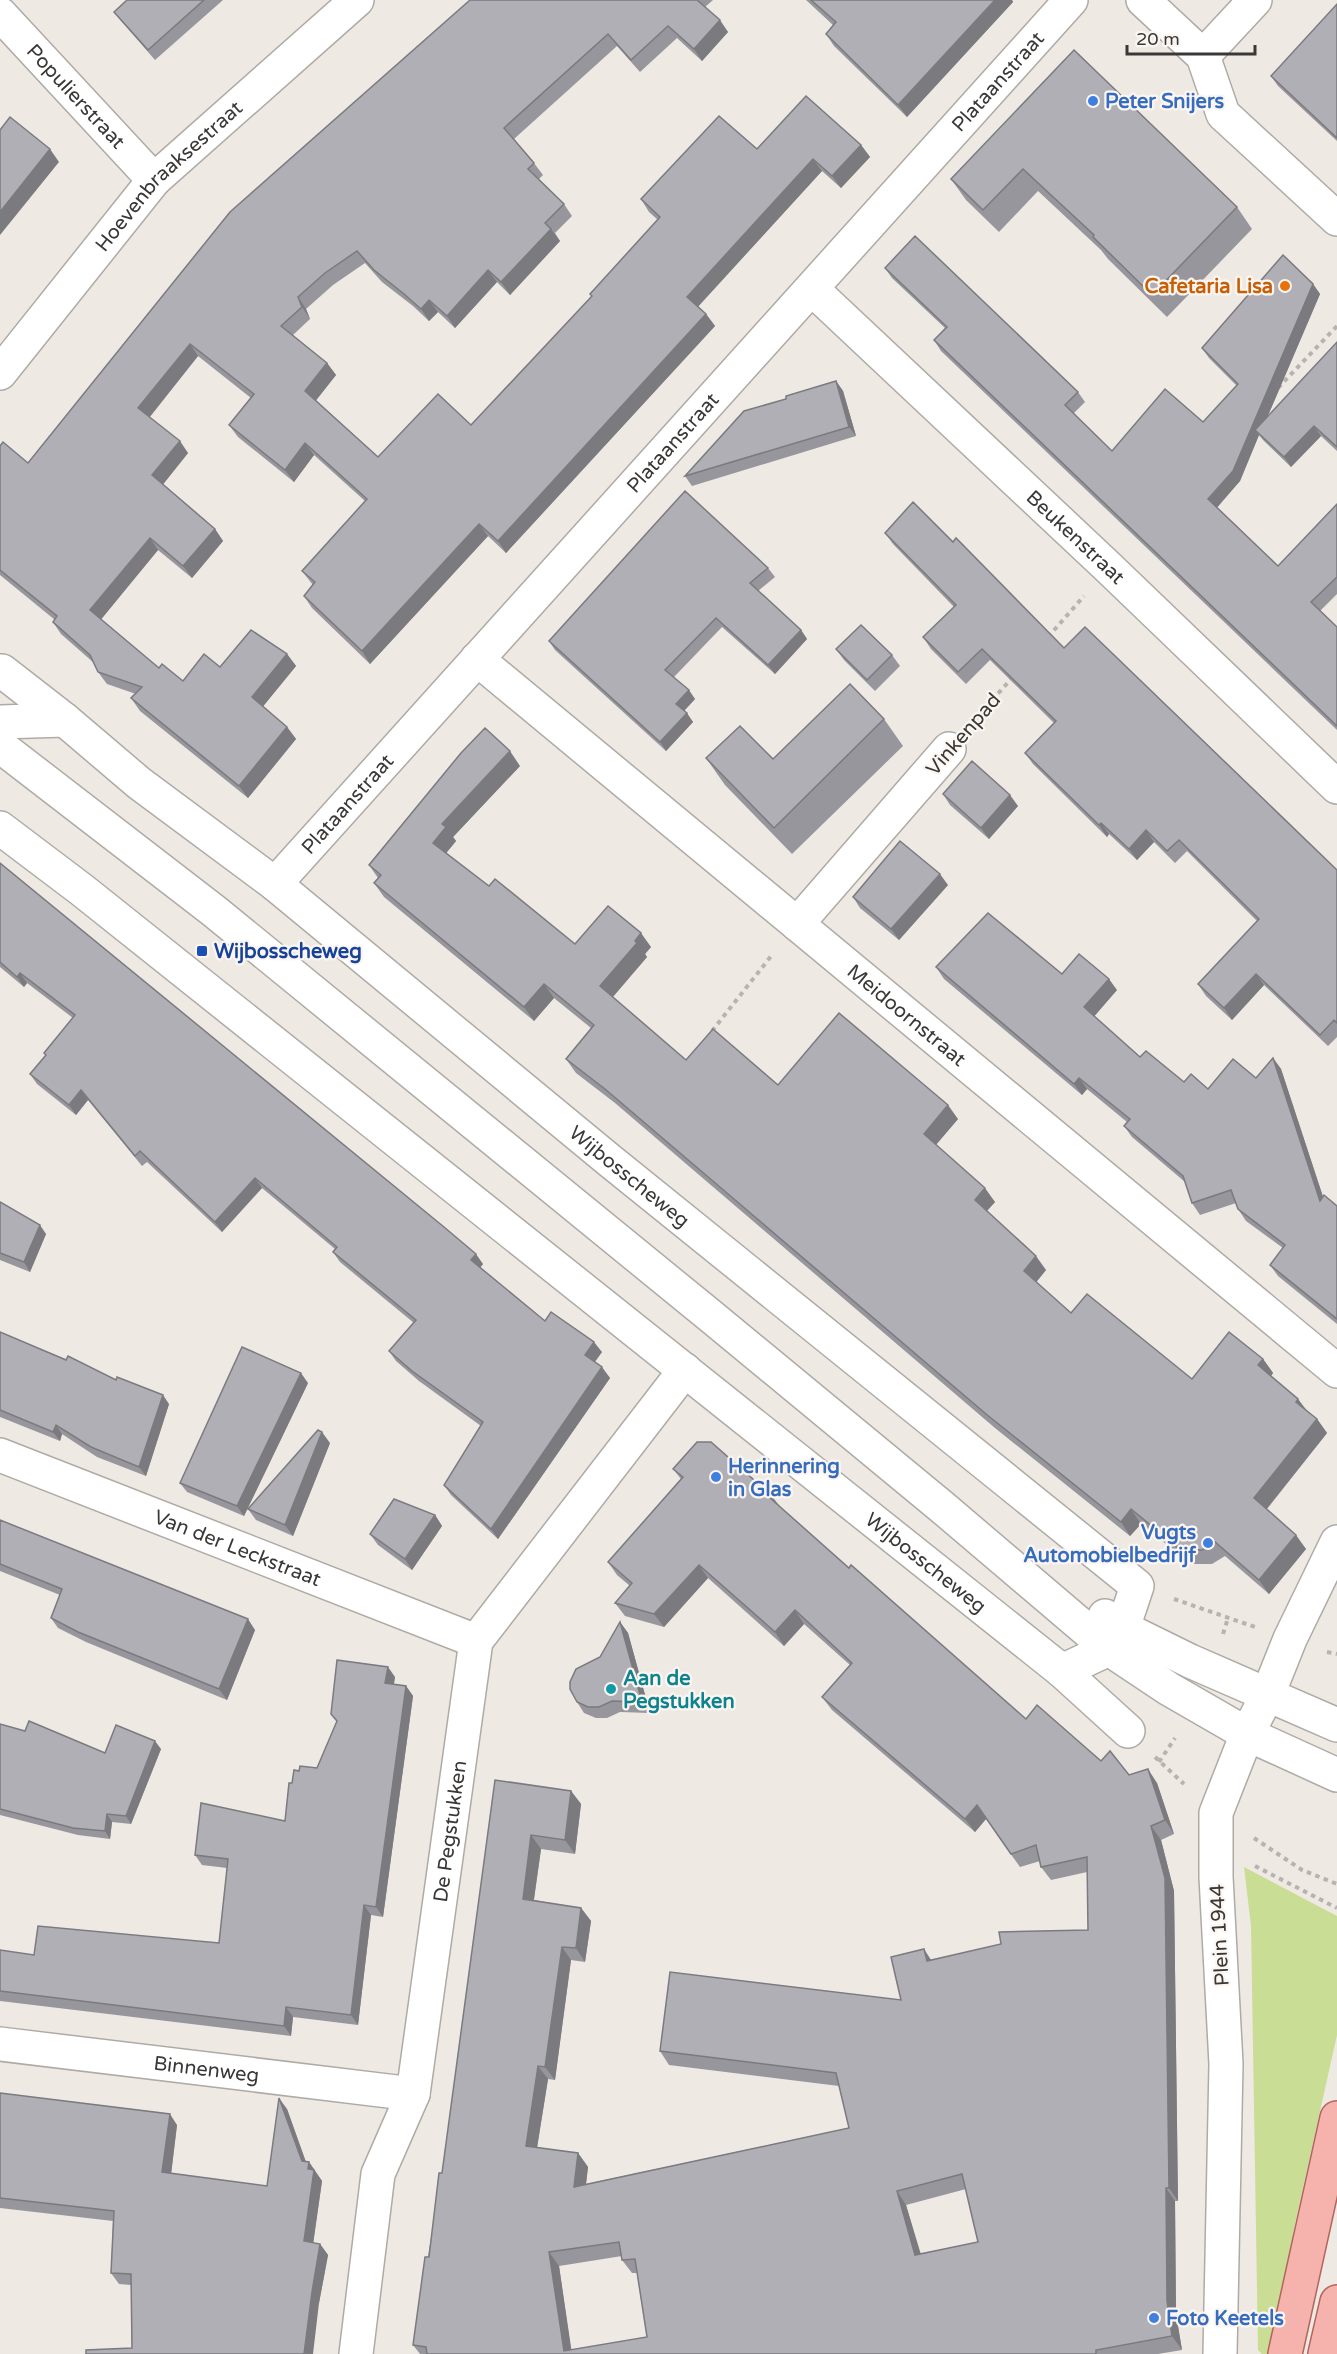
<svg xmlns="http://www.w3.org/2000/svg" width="1337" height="2354" viewBox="0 0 1337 2354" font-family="'Varela Round',sans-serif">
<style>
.green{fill:#cadd94}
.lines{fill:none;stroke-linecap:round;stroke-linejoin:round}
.minor-casing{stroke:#afaaa5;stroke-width:36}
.major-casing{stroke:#b0665e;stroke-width:36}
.path{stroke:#b8b3af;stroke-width:4;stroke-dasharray:4.5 4.5;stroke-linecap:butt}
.minor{stroke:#fff;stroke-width:33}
.major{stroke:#f6b2ac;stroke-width:33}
.wall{fill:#96969c;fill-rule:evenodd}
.shaded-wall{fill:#7a7a7f}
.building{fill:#afafb5;stroke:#7a7a7f;stroke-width:1.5;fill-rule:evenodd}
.shop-dot{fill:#3f7fe0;stroke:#fcf6f2;stroke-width:2}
.food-dot{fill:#e8710a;stroke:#fcf6f2;stroke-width:2}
.transit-dot{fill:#1a4fb4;stroke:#fcf6f2;stroke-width:2}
.culture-dot{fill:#0f9aa8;stroke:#fcf6f2;stroke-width:2}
.labels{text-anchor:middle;stroke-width:4.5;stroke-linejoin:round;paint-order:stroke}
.street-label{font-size:20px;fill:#3a3836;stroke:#fcf6f2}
.shop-label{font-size:20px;font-weight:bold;fill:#366cbe;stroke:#fcf6f2;text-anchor:start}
.food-label{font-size:20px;font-weight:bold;fill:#c56008;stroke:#fcf6f2;text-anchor:end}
.transit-label{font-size:20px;font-weight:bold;fill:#164399;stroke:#fcf6f2;text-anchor:start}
.culture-label{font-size:20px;font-weight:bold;fill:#0d838f;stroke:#fcf6f2;text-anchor:start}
</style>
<rect width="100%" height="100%" fill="#efe9e4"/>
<path class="green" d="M1244 1867 1337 1916V2035L1294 2228 1273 2354H1262L1258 2350 1251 1926Z"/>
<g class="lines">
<g class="minor-casing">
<g id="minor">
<path d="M1143 0 1203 56 1223 114 1337 219"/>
<path id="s1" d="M0 14 154 180"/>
<path d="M1203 56 1255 0"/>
<path id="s2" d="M812 289 1109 568 1337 787"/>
<path id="s3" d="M0 373 154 180 357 0"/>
<path id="s4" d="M477 659 1337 1371"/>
<path id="s5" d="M2 671 65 720 139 783 275 884 609 1160 1137 1586 1123 1628 1109 1649 1062 1671"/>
<path d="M0 722 65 720"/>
<path d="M0 746 214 911 713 1318 942 1507 1109 1649 1169 1689 1247 1734 1337 1775"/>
<path id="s6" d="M0 828 82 890 1062 1671 1128 1731"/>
<path id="s7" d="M275 884 1071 0"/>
<path d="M797 924 949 749"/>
<path id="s8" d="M0 1455 476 1641"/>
<path d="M1105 1616 1123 1628 1190 1661 1337 1725"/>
<path id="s9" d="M0 2044 413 2094"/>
<path id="s10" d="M356 2354 378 2174 413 2094 476 1641 685 1370"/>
<path d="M1220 2354 1226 2064 1216 1877V1813L1247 1734 1268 1694 1290 1639 1337 1542"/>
</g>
</g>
<g class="major-casing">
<g id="major">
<path d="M1285 2354 1337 2118"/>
<path d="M1325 2354 1337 2302"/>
</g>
</g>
<g class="path">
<path d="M1278 388 1337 326"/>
<path d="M1048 637 1084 596"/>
<path d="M974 720 1013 677"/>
<path d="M712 1031 772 955"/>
<path d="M1174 1599 1255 1627"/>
<path d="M1223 1634 1228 1618"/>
<path d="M1327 1652 1337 1654"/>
<path d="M1155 1757 1184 1784"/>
<path d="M1159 1762 1175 1738"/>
<path d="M1254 1838 1302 1870 1337 1884"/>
<path d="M1255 1866 1337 1908"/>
</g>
<use href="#minor" class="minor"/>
<use href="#major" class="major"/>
</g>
<g class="wall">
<path d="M127 0H223L155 60 122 22 114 12Z"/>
<path d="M470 0H713L705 7 728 32 702 61 677 38 640 72 617 46 514 139 534 163 543 175 539 179 564 204 572 216 555 233 560 241 510 295 497 282 455 328 438 312 429 321 413 306 382 282 365 263 333 285 306 309 310 319 293 335 327 363 336 375 316 400 378 457 471 425 592 296 658 220 649 212 641 199 757 149 861 145 870 157 841 188 822 171 698 306 706 314 715 326 506 553 488 536 370 664 312 608 304 596 313 585 302 571 365 501 314 455 294 482 238 437 229 425 251 398 198 356 150 417 188 453 163 484 215 529 223 541 192 578 158 550 101 619 159 668 183 681 220 667 287 654 296 666 263 706 287 727 296 739 248 798 140 711 131 698 136 694 107 684 98 672 94 663 61 634 53 622 55 620 0 575V446L28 463Z"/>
<path d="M806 0H1012L1013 2 907 117 834 46 826 34 833 25Z"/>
<path d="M1337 4V141L1278 86 1271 76Z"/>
<path d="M1074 50 1237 207 1252 229 1167 317 1108 259 1101 250 1038 191 999 232 966 200 951 179Z"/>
<path d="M885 268 1078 392 1085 402 1073 414 1112 451 1203 422 1237 386 1209 358 1202 348 1313 284 1320 294 1267 418 1337 342V451L1321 436 1291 467 1263 440 1259 435 1240 481 1216 508 1278 566 1337 504V594L1320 611 1337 627V730L941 351 934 340 945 328 892 278Z"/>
<path d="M836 381 843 391 856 436 692 486 685 476 786 399Z"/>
<path d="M885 533 953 542 1064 648 1337 870V1037L1328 1046 1264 985 1232 1020 1206 996 1198 984 1257 921 1187 851 1175 863 1154 842 1137 860 1109 834 1107 837 1033 764 1025 753 1054 723 990 660 966 684 931 649 923 637 954 607 893 544Z"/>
<path d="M768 568 775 577 758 591 801 630 807 639 775 674 722 627 674 677 695 699 684 711 693 722 666 751 555 650 549 641Z"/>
<path d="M836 649 892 655 900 666 875 691 844 660Z"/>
<path d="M884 719 903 746 792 854 725 785 706 758 773 759Z"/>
<path d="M520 766 453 837 456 841 446 853 489 886 575 944 651 947 645 954 647 957 613 997 686 1060 778 1085 958 1119 936 1145 995 1202 987 1211 1046 1270 1036 1282 1071 1313 1192 1379 1263 1359 1273 1373 1271 1376 1298 1399 1308 1412 1317 1419 1327 1433 1267 1509 1306 1549 1269 1594 1225 1556 1212 1564H1191L1141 1524 1130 1536 995 1428 615 1103 576 1073 566 1059 591 1028 554 998 534 1021 384 897 374 883 378 878 369 865Z"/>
<path d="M943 794 1018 806 989 839 950 805Z"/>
<path d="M0 863 483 1264 480 1268 545 1321 602 1352 595 1362 610 1378 498 1539 451 1495 444 1485 481 1426 419 1381 396 1361 389 1351 414 1323 340 1262 333 1252 335 1249 262 1188 222 1232 147 1162 142 1166 88 1100 76 1115 37 1084 30 1074 46 1056 44 1053 73 1018 27 983 24 987 0 967Z"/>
<path d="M948 885 899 940 860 908 853 897Z"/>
<path d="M936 967 1062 974 1117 990 1094 1016 1140 1057 1184 1082 1208 1089 1256 1078 1273 1058 1281 1069 1323 1197 1337 1206V1324L1278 1276 1270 1265 1283 1248 1246 1221 1238 1209 1236 1203 1200 1215 1192 1203 1185 1182 1132 1137 1124 1126 1127 1122 1087 1089 1082 1095 944 979Z"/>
<path d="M0 1202 46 1234 30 1272 0 1260Z"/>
<path d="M0 1332 116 1380 169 1404 146 1476 97 1457 62 1434 60 1441 0 1417Z"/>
<path d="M308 1383 244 1516 187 1492 180 1483Z"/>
<path d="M330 1443 293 1536 256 1520 248 1509Z"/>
<path d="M673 1469 780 1508 849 1568 1026 1719 1101 1761 1129 1775 1157 1783 1174 1834 1161 1840 1174 1891 1178 2201H1175L1176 2314 1182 2350 1158 2354H420L413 2345 442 2173 495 1780 571 1791 581 1804 575 1854 541 1849 534 1900 581 1908 591 1921 585 1962 571 1960 555 2080 548 2079 537 2148 578 2153 588 2167 586 2184 849 2128 839 2086 669 2065 660 2051 901 2000 932 1960 1088 1930 1087 1872 1051 1880 1041 1867 1040 1861 1020 1867 986 1819 975 1832 832 1710 822 1697 850 1665 804 1624 784 1646 708 1578 664 1627 625 1616 615 1603 630 1586 617 1575 608 1562 681 1479ZM966 2189 978 2242 920 2254 906 2205ZM622 2256V2260L632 2273H637L647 2337 571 2350 559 2266Z"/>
<path d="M435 1515 442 1526 412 1570 378 1545 370 1534Z"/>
<path d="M0 1520 255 1630 227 1700 86 1642 58 1628 51 1618 60 1595 0 1571Z"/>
<path d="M620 1622 628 1633 650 1713 620 1712 607 1718H596L584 1713 577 1702 600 1657Z"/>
<path d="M395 1677 394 1684 406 1686 413 1696 383 1917 371 1915 358 2025 293 2017 291 2036 0 2001V1950L34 1955 219 1943 227 1868 202 1865 195 1855 285 1821 292 1783 299 1771 317 1768 337 1722 331 1714Z"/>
<path d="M0 1724 105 1753 161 1749 131 1824 112 1822 110 1839 78 1835 0 1815Z"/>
<path d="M0 2093 177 2125 171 2174 267 2186 287 2109 306 2162H309L322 2181 313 2243 320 2244 328 2255 319 2303 132 2348 131 2285 119 2284 111 2273 113 2221 0 2208Z"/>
</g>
<g class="shaded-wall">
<path d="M995 0H1012L1013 2 907 117 898 105Z"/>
<path d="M720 20 728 32 702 61 694 49Z"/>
<path d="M861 145 870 157 841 188 832 176Z"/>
<path d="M50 149 59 162 0 235V212Z"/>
<path d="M813 159 822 171 696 309 687 297Z"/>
<path d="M551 229 560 241 510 295 501 282Z"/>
<path d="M488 270 497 282 455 328 447 316Z"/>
<path d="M1313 284 1320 294 1260 434 1255 430 1259 435 1240 481 1215 510 1208 499Z"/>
<path d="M298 297 306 309 310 319 302 307Z"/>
<path d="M429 300 438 312 429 321 421 309Z"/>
<path d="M706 314 715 326 506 553 498 541Z"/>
<path d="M190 344 198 356 147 420 138 408Z"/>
<path d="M327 363 336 375 314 403 305 391Z"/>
<path d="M836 381 843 391 856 436 849 427Z"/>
<path d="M1314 426 1321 436 1291 467 1284 457Z"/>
<path d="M180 441 188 453 161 487 152 475Z"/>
<path d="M305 443 314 455 294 482 285 470Z"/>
<path d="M479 524 488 536 370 664 362 651Z"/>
<path d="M215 529 223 541 192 578 183 566Z"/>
<path d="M150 538 158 550 99 622 90 610Z"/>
<path d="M801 630 807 639 775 674 768 665Z"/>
<path d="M287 654 296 666 261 709 252 697Z"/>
<path d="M689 690 695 699 682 713 676 704Z"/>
<path d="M687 713 693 722 666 751 660 742Z"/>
<path d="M287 727 296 739 248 798 239 786Z"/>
<path d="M510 751 520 766 453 837 456 841 443 857 433 843 442 824Z"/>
<path d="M1010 795 1018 806 989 839 981 828Z"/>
<path d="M1101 823 1109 834 1107 837 1099 825Z"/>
<path d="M1146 830 1154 842 1137 860 1129 849Z"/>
<path d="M940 874 948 885 899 940 891 929Z"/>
<path d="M641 933 651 947 645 954 647 957 610 1000 600 986Z"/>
<path d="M20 973 27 983 24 987 17 977Z"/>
<path d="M1256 974 1264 985 1232 1020 1224 1008Z"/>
<path d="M1109 979 1117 990 1092 1019 1084 1007Z"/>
<path d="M544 984 554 998 534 1021 524 1007Z"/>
<path d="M1273 1058 1281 1069 1328 1212 1320 1201Z"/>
<path d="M1079 1078 1087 1089 1082 1095 1074 1084Z"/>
<path d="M81 1090 88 1100 76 1115 69 1105Z"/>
<path d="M948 1105 958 1119 933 1148 924 1134Z"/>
<path d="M255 1178 262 1188 222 1232 215 1222Z"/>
<path d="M985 1188 995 1202 984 1214 975 1200Z"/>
<path d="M40 1225 46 1234 30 1272 24 1262Z"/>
<path d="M476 1254 483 1264 478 1270 471 1260Z"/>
<path d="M1036 1256 1046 1270 1034 1285 1024 1271Z"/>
<path d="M594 1342 602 1352 592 1365 585 1355Z"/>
<path d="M1263 1359 1273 1373 1268 1380 1258 1365Z"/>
<path d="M602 1367 610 1378 498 1539 491 1529Z"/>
<path d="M301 1373 308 1383 244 1516 237 1506Z"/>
<path d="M163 1395 169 1404 146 1476 139 1467Z"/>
<path d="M1298 1399 1308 1413 1296 1402Z"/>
<path d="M1317 1419 1327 1433 1264 1512 1254 1498Z"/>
<path d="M56 1425 62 1434 60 1441 53 1432Z"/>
<path d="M322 1432 330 1443 293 1536 285 1525Z"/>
<path d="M771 1495 781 1508 769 1497Z"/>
<path d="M1131 1509 1141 1524 1130 1536 1121 1522Z"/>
<path d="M435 1515 442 1526 412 1570 405 1559Z"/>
<path d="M1296 1535 1306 1549 1269 1594 1259 1580Z"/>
<path d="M699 1565 708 1578 664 1627 654 1614Z"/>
<path d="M795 1610 804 1624 784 1646 775 1632Z"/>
<path d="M248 1619 255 1630 227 1700 219 1689Z"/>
<path d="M620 1622 628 1633 650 1713 642 1702Z"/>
<path d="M388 1667 395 1677 392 1693 385 1683Z"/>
<path d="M406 1686 413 1696 383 1917 376 1907Z"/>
<path d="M155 1741 161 1749 131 1824 126 1816Z"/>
<path d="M1148 1769 1157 1783 1174 1834 1165 1820Z"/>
<path d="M571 1791 581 1804 575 1854 565 1840Z"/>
<path d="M977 1805 986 1819 975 1832 965 1819Z"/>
<path d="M107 1814 112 1822 110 1839 105 1831Z"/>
<path d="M1151 1826 1161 1840 1174 1891 1178 2201 1169 2188Z"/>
<path d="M531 1835 541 1849 532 1912 523 1899Z"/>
<path d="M364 1905 371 1915 358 2025 351 2015Z"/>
<path d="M581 1908 591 1921 585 1962 576 1948Z"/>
<path d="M562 1947 571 1960 555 2080 545 2067Z"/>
<path d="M924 1949 933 1963 927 1961Z"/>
<path d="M286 2007 293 2017 291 2036 284 2026Z"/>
<path d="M538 2066 548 2079 535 2160 526 2146Z"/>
<path d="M279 2098 287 2109 308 2168 309 2162 322 2181 312 2252 304 2241 302 2161Z"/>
<path d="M170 2114 177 2125 170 2183 162 2172Z"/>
<path d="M578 2153 588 2167 584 2200 574 2187Z"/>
<path d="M1166 2188 1175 2201 1176 2314 1182 2350 1172 2336 1167 2301Z"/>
<path d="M897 2191 906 2205 925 2268 915 2255Z"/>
<path d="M320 2244 328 2255 319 2303 313 2354H304L312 2292Z"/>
<path d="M549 2252 559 2266 572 2354 564 2351Z"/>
</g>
<g class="building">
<path d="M127 0H204L148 50 114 12Z"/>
<path d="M470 0H697L720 20 694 49 668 26 631 60 608 34 504 128 534 163 528 169 564 204 545 223 551 229 501 282 488 270 447 316 429 300 421 309 404 294 374 270 357 251 325 273 298 297 302 307 281 326 327 363 305 391 378 457 438 394 471 425 592 296 590 294 660 217 641 199 719 116 757 149 806 96 861 145 832 176 813 159 687 297 706 314 498 541 479 524 362 651 304 596 315 582 302 571 367 499 305 443 285 470 229 425 254 394 190 344 138 408 180 441 152 475 215 529 183 566 150 538 90 610 159 668 162 664 183 681 204 654 220 667 251 630 287 654 252 697 287 727 239 786 131 698 142 687 98 672 90 655 53 622 57 616 0 570V446L3 442 28 463 230 212Z"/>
<path d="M811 0H995L898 105 826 34 836 22Z"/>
<path d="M1337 4V138L1271 76Z"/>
<path d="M1074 50 1237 207 1152 295 1093 237 1094 235 1023 169 983 210 951 179Z"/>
<path d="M10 117 50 149 0 212V130Z"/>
<path d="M915 236 1078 392 1065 405 1112 451 1165 389 1203 422 1238 384 1202 348 1283 255 1313 284 1233 471 1208 499 1278 566 1337 504V577L1311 602 1337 627V726L934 340 947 327 885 268Z"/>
<path d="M1337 342V447L1314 426 1284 457 1255 430Z"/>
<path d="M836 381 849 427 685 476 744 411 786 399V396Z"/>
<path d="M685 491 768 568 750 583 801 630 768 665 716 618 665 670 689 690 676 704 687 713 660 742 549 641Z"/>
<path d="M913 502 953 542 956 538 1064 648 1085 627 1337 870V1023L1334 1020 1320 1035 1256 974 1224 1008 1198 984 1259 919 1179 840 1167 851 1146 830 1129 849 1101 823 1099 825 1025 753 1056 721 982 649 958 672 923 637 956 605 885 533Z"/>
<path d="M861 625 892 655 867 680 836 649Z"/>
<path d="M850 684 884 719 774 828 706 758 740 726 773 759Z"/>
<path d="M485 728 510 751 442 824 446 827 433 843 489 886 495 879 575 944 608 906 641 933 635 941 637 943 600 986 686 1060 713 1029 778 1085 839 1013 948 1105 924 1134 985 1188 975 1200 1036 1256 1024 1271 1071 1313 1087 1294 1192 1379 1229 1332 1263 1359 1258 1365 1298 1399 1296 1402 1317 1419 1254 1498 1296 1535 1259 1580 1215 1542 1202 1550H1181L1131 1509 1121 1522 986 1414 605 1089 566 1059 594 1025 544 984 524 1007 374 883 381 875 369 865 461 753Z"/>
<path d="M972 761 1010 795 981 828 943 794Z"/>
<path d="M900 841 940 874 891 929 853 897Z"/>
<path d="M0 863 444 1227 476 1254 471 1260 545 1321 551 1312 594 1342 585 1355 602 1367 491 1529 444 1485 483 1422 412 1371 389 1351 416 1320 333 1252 337 1247 255 1178 215 1222 140 1151 135 1156 81 1090 69 1105 30 1074 46 1055 44 1053 75 1015 20 973 17 977 0 962Z"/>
<path d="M988 913 1062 974 1079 954 1109 979 1084 1007 1140 1057 1146 1051 1184 1082 1191 1074 1208 1089 1233 1059 1256 1078 1273 1058 1320 1201 1324 1195 1337 1206V1319L1270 1265 1285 1245 1238 1209 1231 1190 1192 1203 1183 1176 1124 1126 1130 1119 1079 1078 1074 1084 936 967Z"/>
<path d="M0 1202 40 1225 24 1262 0 1253Z"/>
<path d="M0 1332 66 1360 68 1356 116 1380 117 1377 163 1395 139 1467 91 1447 56 1425 53 1432 0 1410Z"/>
<path d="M242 1347 301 1373 237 1506 180 1483Z"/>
<path d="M318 1430 322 1432 285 1525 248 1509Z"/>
<path d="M697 1442H711L771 1495 769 1497 849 1568 851 1565 1026 1719 1037 1705 1101 1761 1110 1751 1129 1775 1148 1769 1165 1820 1151 1826 1165 1878 1169 2188H1166L1167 2301 1172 2336 1096 2350V2354H427L426 2347 413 2345 425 2257H429L439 2173H442L495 1780 571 1791 565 1840 531 1835 523 1899 581 1908 576 1948 562 1947 545 2067 538 2066 526 2146 578 2153 574 2187 849 2128 836 2073 660 2051 670 1972 901 2000 891 1957 924 1949 927 1961 1001 1944 999 1932 1088 1930 1087 1857 1041 1867 1036 1845 1011 1854 977 1805 965 1819 822 1697 852 1663 795 1610 775 1632 699 1565 654 1614 615 1603 632 1583 608 1562 683 1477 673 1469ZM962 2174 978 2242 915 2255 897 2191ZM619 2242 622 2260 635 2259 647 2337 564 2351 549 2252Z"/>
<path d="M394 1499 435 1515 405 1559 370 1534Z"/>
<path d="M0 1520 248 1619 219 1689 78 1632 51 1618 62 1589 0 1564Z"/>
<path d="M620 1622 642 1702 612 1701 599 1707H588L577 1702 570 1689V1682L576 1669 600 1657Z"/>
<path d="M337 1660 388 1667 385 1683 406 1686 376 1907 364 1905 351 2015 286 2007 284 2026 0 1991V1950L34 1955 38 1926 219 1943 228 1859 195 1855 201 1803 285 1821 289 1783H292L294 1770 299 1771 300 1766 317 1768 337 1721 331 1714Z"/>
<path d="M29 1721 105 1753 116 1725 155 1741 126 1816 107 1814 105 1831 73 1828 0 1809V1724L25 1731Z"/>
<path d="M0 2093 170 2114 162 2172 267 2186 279 2098 302 2161 309 2162 308 2169 314 2170 304 2241 320 2244 312 2292 304 2354H86V2350L132 2348 131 2274 111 2273 114 2211 0 2198Z"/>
</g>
<g class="shop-dot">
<circle cx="1093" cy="101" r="6"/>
<circle cx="716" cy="1477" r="6"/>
<circle cx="1208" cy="1543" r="6"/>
<circle cx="1154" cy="2318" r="6"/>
</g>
<circle class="food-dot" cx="1285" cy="286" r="6"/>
<rect class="transit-dot" x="196" y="945" width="12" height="12" rx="3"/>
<circle class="culture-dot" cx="611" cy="1689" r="6"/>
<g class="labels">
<g class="street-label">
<text dy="7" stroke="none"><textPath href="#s7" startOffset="1080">Plataanstraat</textPath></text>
<text dy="7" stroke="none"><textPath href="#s1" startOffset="112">Populierstraat</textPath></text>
<text dy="7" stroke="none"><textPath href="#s3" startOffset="260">Hoevenbraaksestraat</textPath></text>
<text dy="7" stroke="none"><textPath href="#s7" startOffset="594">Plataanstraat</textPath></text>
<text dy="7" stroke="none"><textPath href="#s2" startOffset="362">Beukenstraat</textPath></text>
<text transform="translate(963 734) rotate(-49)" y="7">Vinkenpad</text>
<text dy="7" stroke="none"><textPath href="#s7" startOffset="108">Plataanstraat</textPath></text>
<text dy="7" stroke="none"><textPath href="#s4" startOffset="558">Meidoornstraat</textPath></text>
<text dy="7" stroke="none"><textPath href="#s5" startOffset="806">Wijbosscheweg</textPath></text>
<text dy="7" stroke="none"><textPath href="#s8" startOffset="255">Van der Leckstraat</textPath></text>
<text dy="7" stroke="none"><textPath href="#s6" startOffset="1182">Wijbosscheweg</textPath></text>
<text dy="7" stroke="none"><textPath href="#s10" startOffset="534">De Pegstukken</textPath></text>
<text transform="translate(1219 1935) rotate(-93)" y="7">Plein 1944</text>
<text dy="7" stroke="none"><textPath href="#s9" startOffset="208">Binnenweg</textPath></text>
</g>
<g class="shop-label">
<text x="1105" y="108">Peter Snijers</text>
<text x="728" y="1473">Herinnering<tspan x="728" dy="23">in Glas</tspan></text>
<text x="1196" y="1539" text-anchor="end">Vugts<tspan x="1196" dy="23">Automobielbedrijf</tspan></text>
<text x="1166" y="2325">Foto Keetels</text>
</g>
<g class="food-label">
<text x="1273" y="293">Cafetaria Lisa</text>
</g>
<g class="transit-label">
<text x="214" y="958">Wijbosscheweg</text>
</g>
<g class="culture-label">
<text x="623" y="1685">Aan de<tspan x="623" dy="23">Pegstukken</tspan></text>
</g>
</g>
<path d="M1127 45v9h128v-9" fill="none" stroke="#3a3836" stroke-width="3"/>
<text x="1136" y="45" font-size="18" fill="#3a3836" stroke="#fcf6f2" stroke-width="4.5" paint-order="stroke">20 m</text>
</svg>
